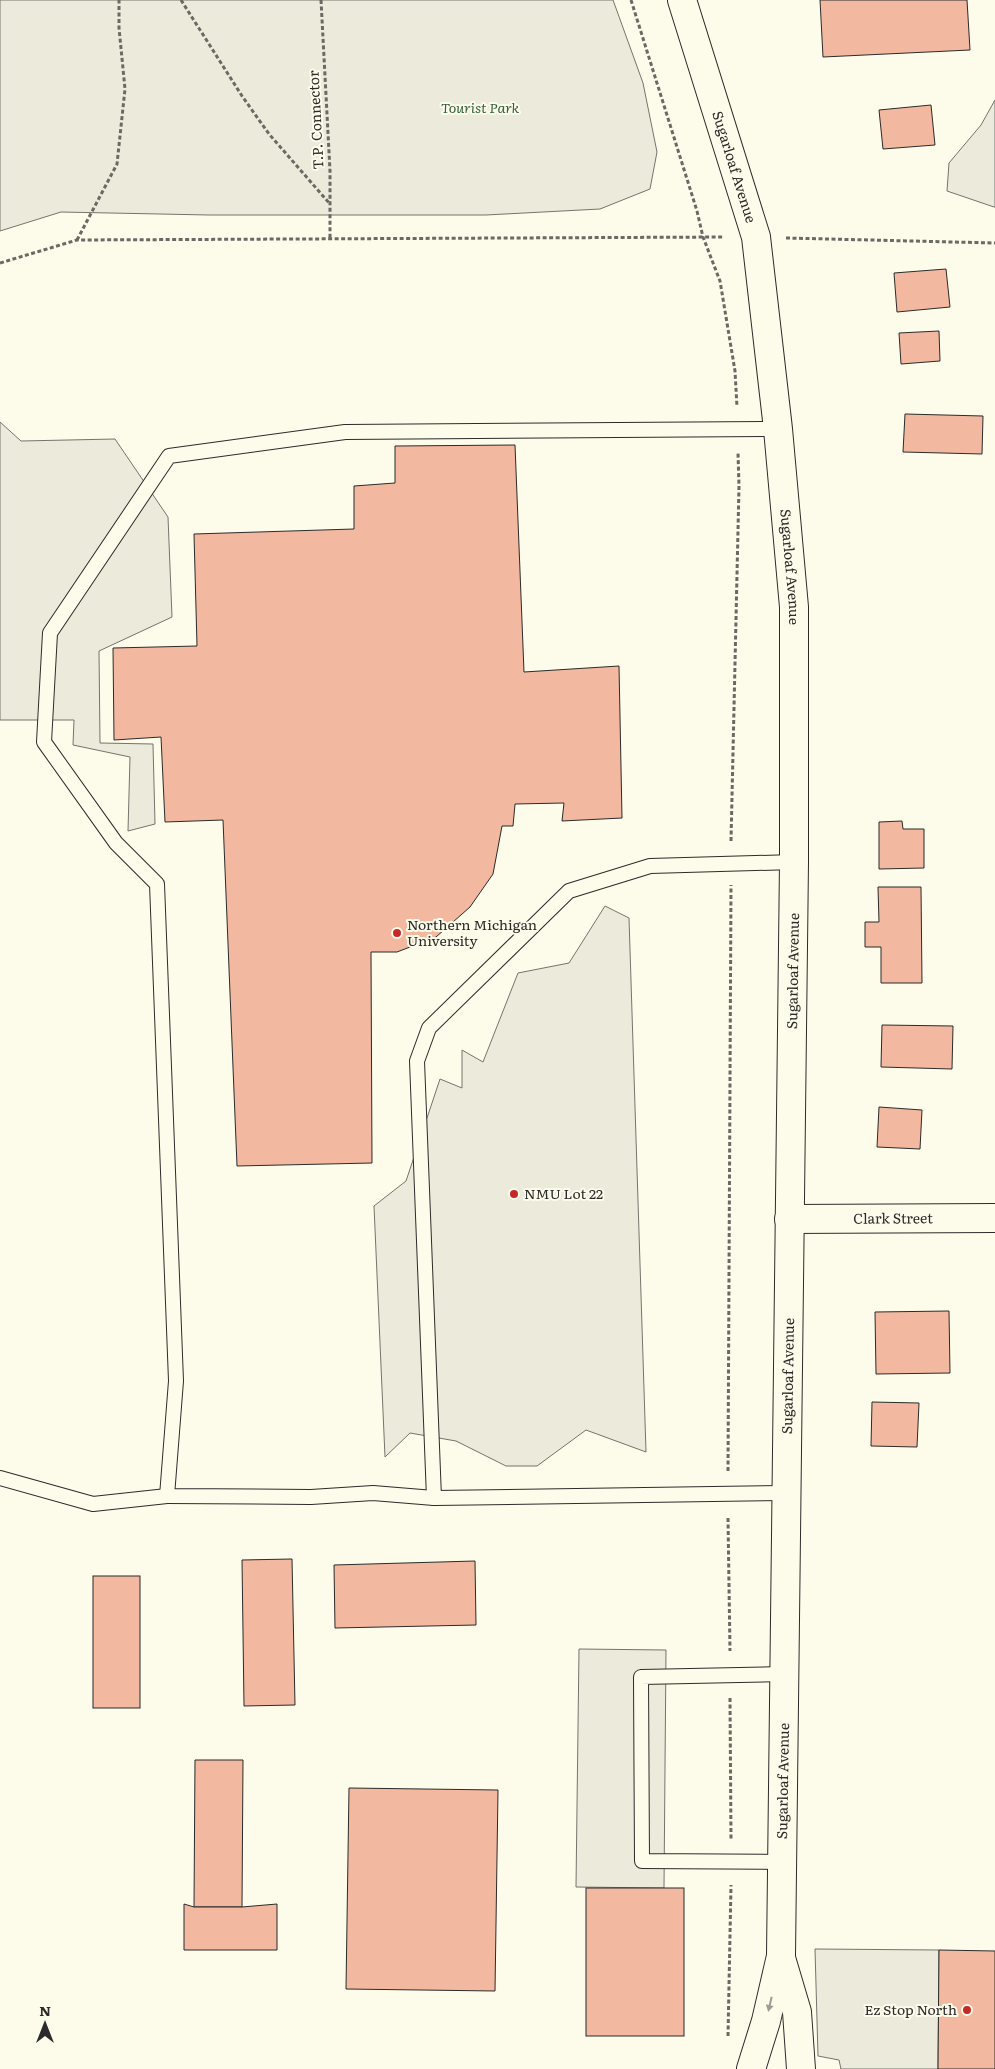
<svg xmlns="http://www.w3.org/2000/svg" width="995" height="2069" viewBox="0 0 995 2069" font-family="Literata,serif">
<style>
.green{fill:#ecebdb;stroke:#74746e}
.parking{fill:#eceadb;stroke:#74746e}
.building{fill:#f2b8a0;stroke:#2b2b2b}
.lines{fill:none;stroke-linecap:round;stroke-linejoin:round}
.lane-casing{stroke:#2b2b2b;stroke-width:16}
.street-casing{stroke:#2b2b2b;stroke-width:30}
.secondary-casing{stroke:#2b2b2b;stroke-width:30}
.path{stroke:#6a6964;stroke-width:3;stroke-dasharray:4 2.5;stroke-linecap:butt}
.lane{stroke:#fdfbea;stroke-width:14}
.street{stroke:#fdfbea;stroke-width:28}
.secondary{stroke:#fdfbea;stroke-width:28}
.oneway{fill:#9e9d94}
.poi-dot{fill:#c62828;stroke:#fdfbea;stroke-width:2}
.labels{text-anchor:middle;stroke-width:4;stroke-linejoin:round;paint-order:stroke}
.park-label{font-size:14px;font-style:italic;fill:#34623c;stroke:#fdfbea}
.street-label{font-size:14px;fill:#2b2b2b;stroke:#fdfbea}
.poi-label{font-size:14px;fill:#2b2b2b;stroke:#fdfbea;text-anchor:start}
</style>
<rect width="100%" height="100%" fill="#fdfbea"/>
<g class="green">
<path d="M0 0H613L643 83 657 152 650 189 600 209 486 215H209L61 212 0 231Z"/>
<path d="M995 100V207H994L947 191 949 163 981 125Z"/>
</g>
<g class="parking">
<path d="M0 422 21 441 115 439 168 517 172 617 99 651 100 743 153 744 155 824 128 831 130 757 73 745 74 720H0Z"/>
<path d="M605 906 629 918 646 1452 586 1430 537 1466H506L456 1441 410 1433 385 1457 374 1206 406 1181 440 1079 462 1088V1050L483 1062 518 973 569 963Z"/>
<path d="M579 1649 666 1650 664 1888 576 1887Z"/>
<path d="M815 1949 939 1950 938 2069H841L839 2060 818 2056Z"/>
</g>
<g class="building">
<path d="M820 0H967L970 50 823 57Z"/>
<path d="M931 105 935 145 883 149 879 110Z"/>
<path d="M946 269 950 307 897 312 894 273Z"/>
<path d="M939 331 940 361 901 364 899 333Z"/>
<path d="M905 414 983 416 982 454 903 452Z"/>
<path d="M515 445 524 672 619 666 622 818 562 821 564 803 515 804 513 826H502L493 874 470 907 436 937 397 952H371L372 1163 237 1166 223 820 165 822 161 737 114 740 113 648 197 646 194 534 354 529V486L395 483V446Z"/>
<path d="M902 821 903 829H924V868L879 869V822Z"/>
<path d="M878 887H921L922 983H881V947H865V922H879Z"/>
<path d="M882 1025 953 1026 952 1069 881 1067Z"/>
<path d="M879 1107 922 1110 920 1149 877 1147Z"/>
<path d="M949 1311 950 1373 876 1374 875 1312Z"/>
<path d="M872 1402 919 1403 917 1447 871 1446Z"/>
<path d="M292 1559 295 1705 244 1706 242 1560Z"/>
<path d="M475 1561 476 1625 335 1628 334 1565Z"/>
<rect x="93" y="1576" width="47" height="132"/>
<path d="M195 1760H243L242 1907H194Z"/>
<path d="M349 1788 498 1790 495 1991 346 1989Z"/>
<rect x="586" y="1888" width="98" height="148"/>
<path d="M184 1904 194 1907H242L277 1904V1950H184Z"/>
<path d="M939 1950 995 1951V2069H938Z"/>
</g>
<g class="lines">
<g class="lane-casing">
<g id="lane">
<path d="M0 1478 93 1504 167 1496"/>
<path d="M787 1493 434 1498 417 1061 429 1028 569 891 650 866 794 862"/>
<path d="M434 1498 373 1493 311 1497 167 1496 176 1381 157 884 116 843 44 742 50 633 169 456 345 432 778 429"/>
<path d="M782 1862 642 1861 641 1677 785 1674"/>
</g>
</g>
<g class="street-casing">
<g id="street">
<path id="s1" d="M789 1219 995 1218"/>
</g>
</g>
<g class="secondary-casing">
<g id="secondary">
<path id="s2" d="M682 0 756 237 778 429 794 607V862L781 1956 766 2021 751 2069"/>
<path d="M781 1958 797 2012 801 2069"/>
</g>
</g>
<g class="path">
<path d="M181 0 242 96 269 134 330 204"/>
<path d="M321 0 330 171V239"/>
<path d="M631 0 697 211 703 237 720 281 735 371 737 407"/>
<path d="M786 238 995 243"/>
<path d="M77 240 117 164 125 89 119 28V0"/>
<path d="M0 263 77 240 724 237"/>
<path d="M731 841 739 486 738 453"/>
<path d="M728 1471 731 885"/>
<path d="M728 1518 730 1651"/>
<path d="M730 1698 731 1839"/>
<path d="M728 2036 731 1885"/>
</g>
<use href="#lane" class="lane"/>
<use href="#street" class="street"/>
<use href="#secondary" class="secondary"/>
</g>
<defs><path id="oneway-solid" d="M-6-.8H1V-3.2L6.5 0L1 3.2V.8H-6Z" transform="scale(1.25)"/></defs>
<use class="oneway" href="#oneway-solid" transform="translate(770 2004) rotate(103)"/>
<g class="poi-dot">
<circle cx="397" cy="933" r="5"/>
<circle cx="514" cy="1194" r="5"/>
<circle cx="967" cy="2010" r="5"/>
</g>
<g class="labels">
<g class="park-label">
<text x="480" y="113">Tourist Park</text>
</g>
<g class="street-label">
<text transform="translate(316 120) rotate(-93)" y="5">T.P. Connector</text>
<text dy="5" stroke="none"><textPath href="#s2" startOffset="175">Sugarloaf Avenue</textPath></text>
<text dy="5" stroke="none"><textPath href="#s2" startOffset="580">Sugarloaf Avenue</textPath></text>
<text transform="translate(793 971) rotate(-89)" y="5">Sugarloaf Avenue</text>
<text dy="5" stroke="none"><textPath href="#s1" startOffset="104">Clark Street</textPath></text>
<text transform="translate(788 1376) rotate(-89)" y="5">Sugarloaf Avenue</text>
<text transform="translate(783 1781) rotate(-89)" y="5">Sugarloaf Avenue</text>
</g>
<g class="poi-label">
<text x="407" y="930">Northern Michigan<tspan x="407" dy="16">University</tspan></text>
<text x="524" y="1199">NMU Lot 22</text>
<text x="957" y="2015" text-anchor="end">Ez Stop North</text>
</g>
</g>
<g transform="translate(45 2024)" stroke="#fdfbea" stroke-width="4" paint-order="stroke">
<path d="M0-4L9 19L0 12L-9 19Z" fill="#2b2b2b"/>
<text y="-8" font-size="14" font-weight="bold" text-anchor="middle" fill="#2b2b2b">N</text>
</g>
</svg>
